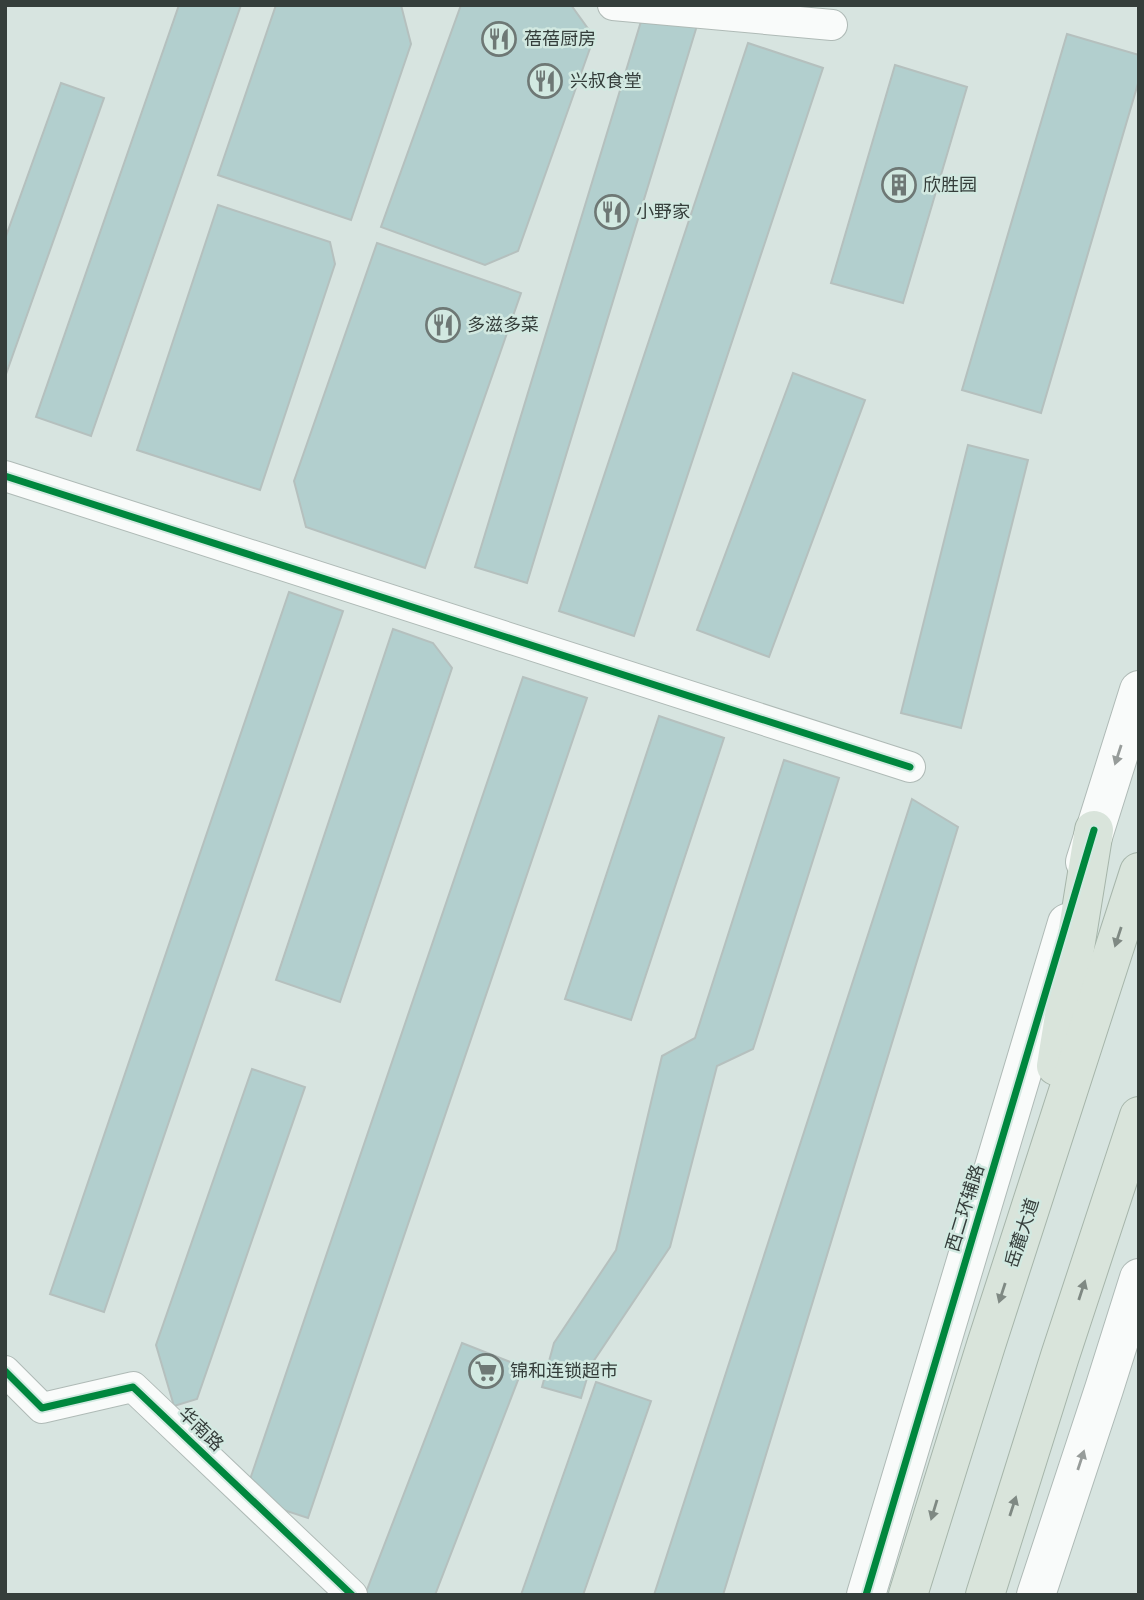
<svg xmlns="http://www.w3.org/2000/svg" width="1144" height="1600" viewBox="0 0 1144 1600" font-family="'PT Sans Narrow','Noto Sans SC',sans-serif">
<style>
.building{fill:#b2cfce;stroke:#b5c0be;stroke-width:2}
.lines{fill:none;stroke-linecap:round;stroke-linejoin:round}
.street-casing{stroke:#afbab6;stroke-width:32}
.secondary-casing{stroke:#afbab6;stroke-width:40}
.highway-casing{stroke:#a6b5aa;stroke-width:40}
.street{stroke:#f9fbfa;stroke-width:30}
.secondary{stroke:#f9fbfa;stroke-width:38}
.highway{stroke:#d9e4db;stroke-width:38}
.cycleway-casing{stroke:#d2e9e1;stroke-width:11}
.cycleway{stroke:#00873e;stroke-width:7}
.oneway{fill:#979c9a}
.oneway2{fill:#7f8983}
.labels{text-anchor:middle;stroke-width:5;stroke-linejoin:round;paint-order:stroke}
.poi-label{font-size:18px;fill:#353e3b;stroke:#d2e9e1;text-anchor:start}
.street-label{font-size:18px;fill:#353e3b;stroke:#d2e9e1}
</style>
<rect width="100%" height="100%" fill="#d7e4e0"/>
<g class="building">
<path d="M179 5H241L91 436 36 417Z"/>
<path d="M276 5H401L411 44 351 220 218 175Z"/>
<path d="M461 5H571L594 37 518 251 485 265 381 227Z"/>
<path d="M646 5 699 19 527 583 475 567Z"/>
<path d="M1067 34 1139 55V80L1041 413 962 390Z"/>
<path d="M748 43 823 68 634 636 559 611Z"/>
<path d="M895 65 967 87 903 303 831 283Z"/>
<path d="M61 83 104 98 5 377V239Z"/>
<path d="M218 205 330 242 335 264 260 490 137 450Z"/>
<path d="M377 243 521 293 425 568 306 527 294 481Z"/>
<path d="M793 373 865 400 769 657 697 630Z"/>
<path d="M968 445 1028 460 961 728 901 713Z"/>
<path d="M289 592 343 611 104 1312 50 1294Z"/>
<path d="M393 629 433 643 452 668 340 1002 276 980Z"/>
<path d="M523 677 587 698 308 1518 244 1497Z"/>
<path d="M659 716 724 738 631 1020 565 999Z"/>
<path d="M784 760 839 778 753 1049 717 1066 670 1247 591 1365 581 1398 542 1387 554 1343 616 1250 662 1056 695 1038Z"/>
<path d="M912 799 958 827 723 1595H654Z"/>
<path d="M252 1069 305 1087 197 1399 174 1406 156 1345Z"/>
<path d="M462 1343 523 1367 435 1595H365Z"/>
<path d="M596 1382 651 1401 583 1595H521Z"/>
</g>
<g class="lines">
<g class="street-casing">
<g id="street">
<path d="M613 5 832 25"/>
<path d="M5 476 910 767"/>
<path d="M5 1371 42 1408 133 1387 352 1595"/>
</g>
</g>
<g class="secondary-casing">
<g id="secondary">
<path d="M1085 862 1139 690"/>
<path d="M866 1595 1067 923"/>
<path d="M1036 1595 1104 1389 1139 1278"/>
</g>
</g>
<g class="highway-casing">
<g id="highway">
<path d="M1056 1066 1094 830"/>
<path d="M908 1595 986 1345 1139 872"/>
<path d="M985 1595 1060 1356 1139 1116"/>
</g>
</g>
<use href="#street" class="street"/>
<use href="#secondary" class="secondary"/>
<use href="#highway" class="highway"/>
<g class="cycleway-casing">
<g id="cycleway">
<path d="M5 476 910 767"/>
<path d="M5 1371 42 1408 133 1387 352 1595"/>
<path d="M866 1595 1094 830"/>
</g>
</g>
<use href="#cycleway" class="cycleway"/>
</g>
<defs><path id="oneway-solid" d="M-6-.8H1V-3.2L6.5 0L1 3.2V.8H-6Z" transform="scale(1.75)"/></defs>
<g class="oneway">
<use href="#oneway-solid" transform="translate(1118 755) rotate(108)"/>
<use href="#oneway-solid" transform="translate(1081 1460) rotate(-72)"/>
</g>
<g class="oneway2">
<use href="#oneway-solid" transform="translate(1118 937) rotate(108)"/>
<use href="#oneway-solid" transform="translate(1082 1290) rotate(-72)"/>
<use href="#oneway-solid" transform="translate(1002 1293) rotate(108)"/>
<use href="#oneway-solid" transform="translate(1013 1506) rotate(-72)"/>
<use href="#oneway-solid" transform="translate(934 1510) rotate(107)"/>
</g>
<defs>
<g id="restaurant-ring" transform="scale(1.75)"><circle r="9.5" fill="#d2e9e1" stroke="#6e7875" stroke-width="1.5"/><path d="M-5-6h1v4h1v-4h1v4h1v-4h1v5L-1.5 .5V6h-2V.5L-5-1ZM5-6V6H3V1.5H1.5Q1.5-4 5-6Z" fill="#6e7875"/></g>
<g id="building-ring" transform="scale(1.75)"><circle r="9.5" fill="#d2e9e1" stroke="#6e7875" stroke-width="1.5"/><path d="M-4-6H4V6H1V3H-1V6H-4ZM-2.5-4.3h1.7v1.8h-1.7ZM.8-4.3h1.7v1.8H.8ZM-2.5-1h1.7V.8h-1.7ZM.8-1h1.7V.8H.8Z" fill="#6e7875"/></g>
<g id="supermarket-ring" transform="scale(1.75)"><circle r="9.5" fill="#d2e9e1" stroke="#6e7875" stroke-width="1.5"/><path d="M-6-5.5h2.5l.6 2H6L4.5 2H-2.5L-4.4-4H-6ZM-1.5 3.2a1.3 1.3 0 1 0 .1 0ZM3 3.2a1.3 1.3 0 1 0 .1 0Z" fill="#6e7875"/></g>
</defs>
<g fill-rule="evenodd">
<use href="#restaurant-ring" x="499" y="39"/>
<use href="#restaurant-ring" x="545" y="81"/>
<use href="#building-ring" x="899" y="185"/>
<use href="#restaurant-ring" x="612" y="212"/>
<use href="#restaurant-ring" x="443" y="325"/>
<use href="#supermarket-ring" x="486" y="1371"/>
</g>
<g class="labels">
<g class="poi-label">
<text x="524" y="45">蓓蓓厨房</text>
<text x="570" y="87">兴叔食堂</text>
<text x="923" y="191">欣胜园</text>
<text x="636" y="218">小野家</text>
<text x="467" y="331">多滋多菜</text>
<text x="510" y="1377">锦和连锁超市</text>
</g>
<g class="street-label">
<text transform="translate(965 1208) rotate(-73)" y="6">西二环辅路</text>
<text transform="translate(1022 1233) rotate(-72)" y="6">岳麓大道</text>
<text transform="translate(201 1429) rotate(44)" y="6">华南路</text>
</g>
</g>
<rect width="1144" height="1600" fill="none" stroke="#353e3b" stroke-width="14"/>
</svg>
